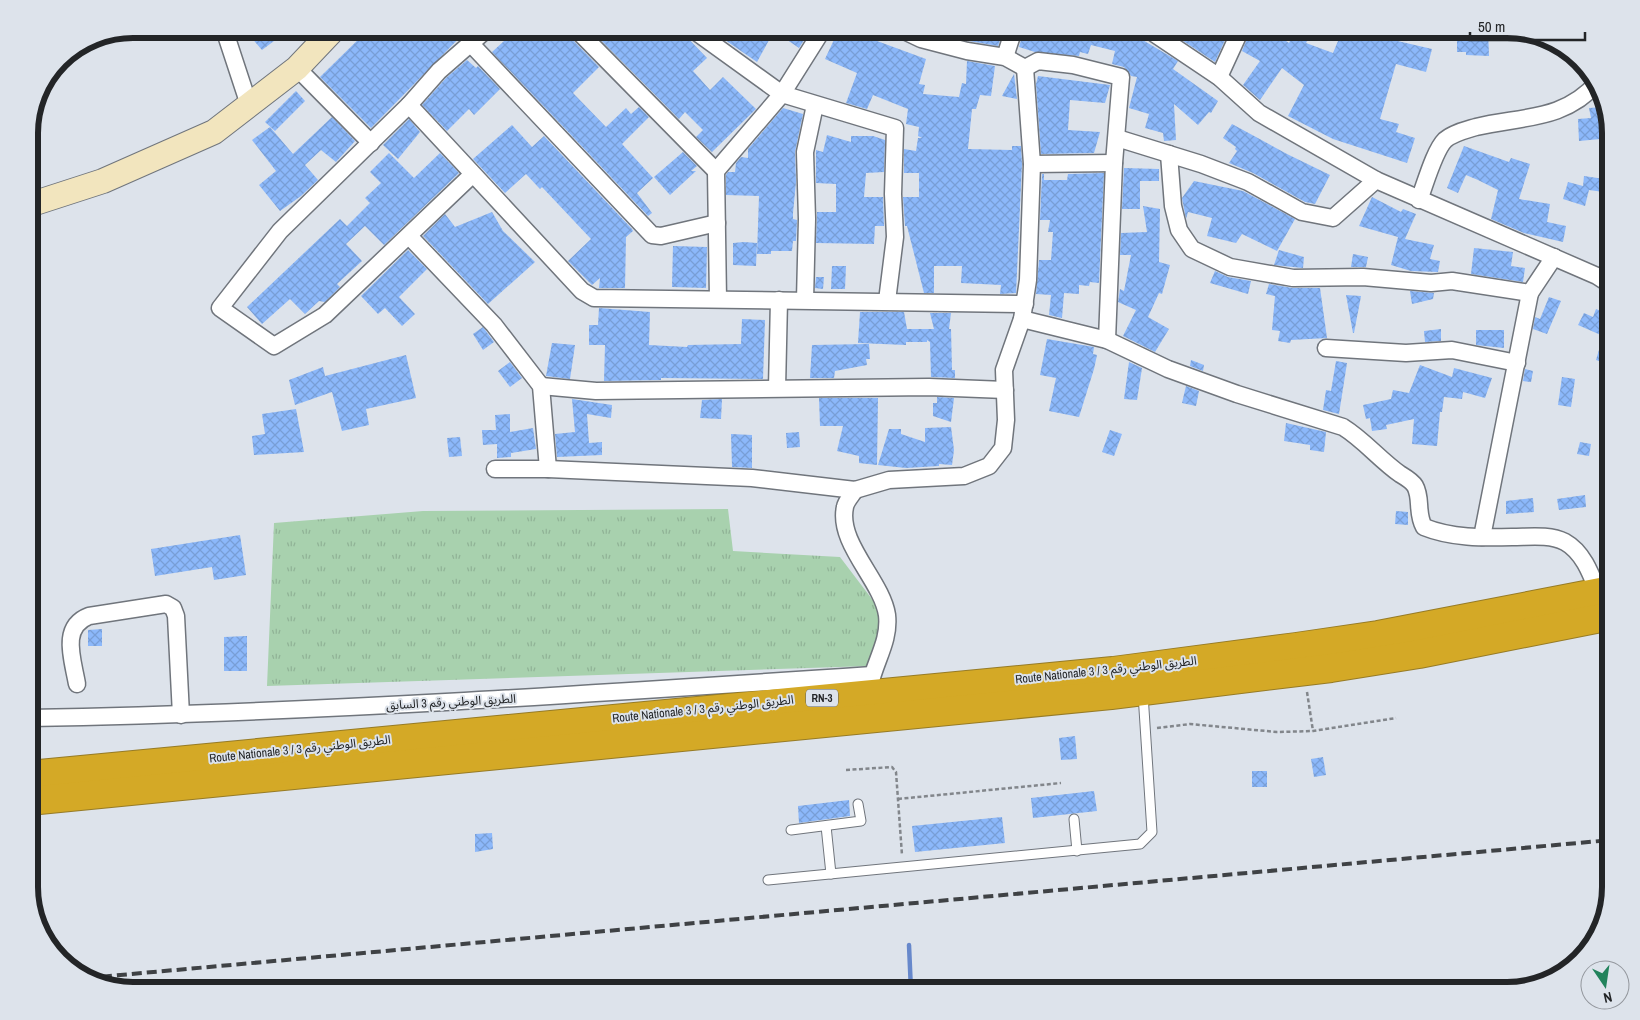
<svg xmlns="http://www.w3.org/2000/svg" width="1640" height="1020" viewBox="0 0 1640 1020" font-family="'Archivo Narrow','Noto Sans Arabic',sans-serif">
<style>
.grass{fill:url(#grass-tufts)}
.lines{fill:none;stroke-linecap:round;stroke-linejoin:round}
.stream{stroke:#6788cb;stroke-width:4.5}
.building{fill:url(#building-cross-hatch)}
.lane-casing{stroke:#70757c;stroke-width:11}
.street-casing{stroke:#70757c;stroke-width:19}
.secondary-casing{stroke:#70757c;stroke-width:26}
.highway-casing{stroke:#967b26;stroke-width:30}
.path{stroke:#82868b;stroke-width:2.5;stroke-dasharray:4 2.5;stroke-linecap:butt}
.lane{stroke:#fff;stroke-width:9}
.street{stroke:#fff;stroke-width:16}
.secondary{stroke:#f2e5be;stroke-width:24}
.highway{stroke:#d4a926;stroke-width:28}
.rail{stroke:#3f4245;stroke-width:4;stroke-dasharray:10 5;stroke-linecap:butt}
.labels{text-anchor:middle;stroke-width:4;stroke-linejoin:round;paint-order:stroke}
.shield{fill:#dde3eb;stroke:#5b5e62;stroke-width:1}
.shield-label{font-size:11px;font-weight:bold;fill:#232527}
.street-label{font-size:12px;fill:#232527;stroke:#dde3eb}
.rim{fill:none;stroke:#232527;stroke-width:6}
</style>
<defs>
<pattern id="grass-tufts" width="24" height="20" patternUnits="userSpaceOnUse" patternTransform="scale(1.25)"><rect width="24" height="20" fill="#a8d1ae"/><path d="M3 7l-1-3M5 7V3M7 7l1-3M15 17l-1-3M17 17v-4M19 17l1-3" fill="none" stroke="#90b396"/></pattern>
<pattern id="building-cross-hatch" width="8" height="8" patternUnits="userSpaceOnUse" patternTransform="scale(1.25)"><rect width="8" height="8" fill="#8cb8fa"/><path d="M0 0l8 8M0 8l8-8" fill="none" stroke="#789ed6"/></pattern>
</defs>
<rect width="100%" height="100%" fill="#dde3eb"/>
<path class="grass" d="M728 509 733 551 840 557 878 607 882 639 869 666 267 686 274 523 423 511Z"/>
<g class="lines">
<path class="stream" d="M909 945 911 991"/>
</g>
<g class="building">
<path d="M244 29H290L262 50Z"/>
<path d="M369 29H468L371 128 320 77Z"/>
<path d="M497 29H566L569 36 599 67 573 93 606 127 626 108 631 114 639 107 649 117 622 144 653 178 637 193 652 213 648 216 492 52 504 41 496 33Z"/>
<path d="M590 29H679L707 58 693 71 710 90 723 77 756 109 712 152 696 137 703 130 685 112 679 119Z"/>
<path d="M709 29H811L799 48 774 31 757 62Z"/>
<path d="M839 29 859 31 858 34 926 59 919 84 925 85 923 94 959 97 962 83 966 84 967 61 995 66 991 96 980 95 976 109H972L968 149 1012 150V146H1021L1022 164 1016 293 1000 294 1001 285 961 283 962 266H934V293H924L907 226H905L903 197H919V173H904V149L916 151 918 138H922L918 136 919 127 906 124 908 109 873 95 867 109 846 103 857 73 825 59Z"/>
<path d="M932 29H1004L998 46 969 41 932 31Z"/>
<path d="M1024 29H1137L1141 39 1178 61 1173 69 1218 101 1211 113 1209 112 1198 125 1174 104 1176 140 1164 141 1163 133 1145 128 1149 114 1129 108 1137 77 1131 76 1124 67 1112 64 1115 51 1091 45 1088 54 1080 52 1079 56 1035 52 1019 47Z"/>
<path d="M1165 29H1230L1215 62Z"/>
<path d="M1251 29H1264L1275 37 1277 35 1289 43 1294 33 1307 41 1306 43 1333 53 1343 29H1393L1389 39 1432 49 1426 72 1396 64 1380 119 1399 124 1396 132 1415 138 1407 163 1333 139 1288 116 1304 85 1282 68 1260 100 1243 85 1260 61 1242 51Z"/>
<path d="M1457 29H1488L1489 56 1466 55V52H1457Z"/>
<path d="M467 60 476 68 478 66 500 89 474 115 469 109 447 131 422 105 446 78Z"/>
<path d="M1014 74 1017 99 1002 96Z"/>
<path d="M1038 76 1110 85 1105 103 1070 100 1068 130 1100 132 1094 153 1041 154 1036 84Z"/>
<path d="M296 91 305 101 275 131 265 122Z"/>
<path d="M1605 107 1611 138 1579 141 1578 119 1591 118 1589 108Z"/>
<path d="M783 108 803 114 795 152 796 182 793 213V219L797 220 796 241H793L792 251H771V254H757L759 196 726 195V175L728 172H735L736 163 741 157 748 158V149Z"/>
<path d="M332 117 355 141 336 162 321 150 305 165 318 180 301 196 280 211 259 185 276 171 252 140 270 127 293 154Z"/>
<path d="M409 119 420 132 398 159 383 145Z"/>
<path d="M1232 124 1287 154 1330 175 1315 204 1305 202 1253 173 1229 163 1237 151 1235 149 1236 147 1223 138Z"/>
<path d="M512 125 532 147 544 136 632 229 633 231 626 237 625 288H599L600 278 592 285 568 261 591 239 542 187 540 189 526 174 505 193 473 159Z"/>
<path d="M827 135 851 142V136H873L885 140 884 172 866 173 864 197H883L884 226H875L874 244 816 243 817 212H836V184L816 183V150L823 152Z"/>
<path d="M1464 146 1509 162 1511 158 1530 164 1519 199 1550 204 1547 222 1566 226 1563 242 1524 233 1491 219 1498 190 1478 180 1466 175 1458 193 1447 188Z"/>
<path d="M683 152 697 166 691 171H696L670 195 654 177Z"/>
<path d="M389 153 414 178 440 153 459 173 384 245 365 226 346 244 362 261 337 284 340 287 325 302 319 301 305 314 290 299 262 324 247 307 340 219 347 226 370 203 365 198 381 183 370 172Z"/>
<path d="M1124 168 1159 169V181H1140V209H1122Z"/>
<path d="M1104 173 1099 283 1090 282 1089 286 1079 285V294L1064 293 1062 318 1049 315 1051 295 1036 294 1039 260H1051L1053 232H1048L1050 220H1040L1042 174H1044V180H1067L1068 174Z"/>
<path d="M1584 176 1611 180V193L1589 190 1585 206 1563 199 1568 182 1583 186Z"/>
<path d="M1194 181 1243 191 1295 219 1277 251 1242 234 1236 243 1207 236 1212 218 1188 212 1186 219 1182 198Z"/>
<path d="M1372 197 1401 212 1403 209 1416 214 1405 239 1434 245 1430 259 1440 261 1438 272 1411 271 1391 265 1398 237 1359 226Z"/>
<path d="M1143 206 1160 209 1159 262 1170 265 1162 294 1159 293 1148 317 1169 329 1155 352 1123 336 1136 310 1118 302 1120 289 1124 291 1131 255H1120L1121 233 1147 232Z"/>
<path d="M492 212 503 231 535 262 488 304 423 236 445 214 455 227Z"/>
<path d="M744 242 757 243 756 266 733 265V243Z"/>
<path d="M673 246 707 247 706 288 672 287Z"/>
<path d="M1474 248 1513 252 1511 266 1525 268 1523 282 1471 274Z"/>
<path d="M408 250 427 269 399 297 415 314 402 326 385 308 378 314 361 296Z"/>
<path d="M1279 250 1304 257 1303 268 1274 265Z"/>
<path d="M1353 254 1368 257 1366 267H1351Z"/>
<path d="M832 266H846L845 289H831Z"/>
<path d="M1215 271 1228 277 1251 281 1248 294 1210 283Z"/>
<path d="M816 277H824L823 289 815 288Z"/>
<path d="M1269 284 1293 288H1320L1327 338 1291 340 1290 343 1278 341 1280 331 1272 330 1275 296 1266 294Z"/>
<path d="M1410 291 1434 293 1433 299 1412 304Z"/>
<path d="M1346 295 1361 296 1354 333H1353Z"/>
<path d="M1549 297 1561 301 1547 334 1533 329 1535 317 1540 319Z"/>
<path d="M599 308 650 312 649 345 687 347 688 345 741 344 742 319 765 320 763 379 661 378V380L604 381 605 345H589V325H598Z"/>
<path d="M1596 309 1611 315V365L1596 360 1603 336 1578 325 1584 313 1593 317Z"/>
<path d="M860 312H904L907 329H934L930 313H951L949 329H951L952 370H955V378L931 377 930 342 927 340V342H906V345L858 343Z"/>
<path d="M483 327 494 342 483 350 473 334Z"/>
<path d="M1441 329V341L1425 342 1424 331Z"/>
<path d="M1476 330H1504V348L1476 345Z"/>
<path d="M1047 339 1094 347 1093 354 1097 355 1094 369 1079 417 1049 411 1056 378 1040 375Z"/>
<path d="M552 343 575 345 570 379 546 376Z"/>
<path d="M869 344 870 359H866L867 365 835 371 834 378H810L812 345Z"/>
<path d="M406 355 416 398 366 409 369 425 342 431 332 392 295 405 289 380 323 367 325 376Z"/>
<path d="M1191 360 1204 365 1203 371 1190 366Z"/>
<path d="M1336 361 1347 363 1339 414 1323 410 1326 390 1331 391Z"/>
<path d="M510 362 522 378 510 387 498 371Z"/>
<path d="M1129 362 1142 368 1137 400 1124 399Z"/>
<path d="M1420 365 1452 377 1454 368 1492 378 1485 398 1463 392 1462 399 1444 397 1442 412H1440L1437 446 1412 444 1414 419 1386 425 1387 429 1372 431 1370 418 1366 419 1363 405 1391 399 1393 390 1409 393Z"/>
<path d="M1525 369 1533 371 1531 382 1523 381Z"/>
<path d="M1562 377 1575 379 1571 407 1558 405Z"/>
<path d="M1186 386 1199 391 1196 406 1182 403Z"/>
<path d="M937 397 954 398 951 422 933 416V403H937Z"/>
<path d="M819 398H878L877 465 859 463V456L837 451 843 426H820Z"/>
<path d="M572 399 612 405 611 418 587 414 589 443 602 442V455L557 457 555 434 575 432Z"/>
<path d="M722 399 721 419 700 418 702 400Z"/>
<path d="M296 409 304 452 254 455 252 436 265 434 262 414Z"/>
<path d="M510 414V432L533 428 536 449 511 453V457L497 458V444L483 445 482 430H496L495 415Z"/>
<path d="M1286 423 1326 432 1324 452 1310 450V445L1284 441Z"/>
<path d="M951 427 954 450 952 465 939 464V466L906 468 878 465 889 429H901V434L925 442V428Z"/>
<path d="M1110 430 1122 434 1114 456 1102 452Z"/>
<path d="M799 432 800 447 787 448 786 433Z"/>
<path d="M731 434 752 435V468L732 467Z"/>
<path d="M460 437 462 456 449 457 447 438Z"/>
<path d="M1580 442 1591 444 1589 456 1577 454Z"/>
<path d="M1585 495 1586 507 1559 510 1557 499Z"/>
<path d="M1533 498 1534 512 1506 514V501Z"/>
<path d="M1396 511 1408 512V525L1395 524Z"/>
<path d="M240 535 246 575 214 580 212 567 155 576 151 549Z"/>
<path d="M102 629V646H88V630Z"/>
<path d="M247 636V671H224V637Z"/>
<path d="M1075 736 1077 759 1061 760 1059 738Z"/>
<path d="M1323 757 1326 775 1314 777 1311 759Z"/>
<rect x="1252" y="771" width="15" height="16"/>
<path d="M1094 791 1097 811 1033 818 1031 798Z"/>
<path d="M849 800 850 816 799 823 798 806Z"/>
<path d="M1002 817 1005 843 915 852 912 826Z"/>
<path d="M492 833 493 849 475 852V834Z"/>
</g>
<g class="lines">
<g class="lane-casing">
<g id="lane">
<path d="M1074 819 1077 851"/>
<path d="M826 826 831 874"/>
<path d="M791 830 861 821 858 804"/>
<path d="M768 880 1140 844 1152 832 1143 694"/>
</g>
</g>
<g class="street-casing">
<g id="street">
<path d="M224 29 249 105"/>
<path d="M576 29 716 171"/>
<path d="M692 29 782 94 895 128 893 194 895 237 887 301"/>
<path d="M900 29 921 39 967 51 1005 57 1025 68"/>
<path d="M1148 29 1147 31 1152 32 1219 77 1259 113 1376 180 1597 276 1611 285"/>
<path d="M471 44 652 235 661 236 717 223"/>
<path d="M1005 57 1014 29"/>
<path d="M297 68 371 143"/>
<path d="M1025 68 1038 61 1073 65 1121 77 1114 163 1107 340"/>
<path d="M1219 77 1241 29"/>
<path d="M409 105 439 71 487 29"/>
<path d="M1117 138 1201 164 1248 182 1302 212 1333 218 1376 180"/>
<path d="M1169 154 1173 206 1179 230 1192 249 1230 267 1293 278 1363 277 1431 283 1452 281 1530 293 1554 257"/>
<path d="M1032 164 1114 163"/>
<path d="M473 174 325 315 274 346 220 308 280 231 409 105 582 291 594 298 1025 304"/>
<path d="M1419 200C1425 185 1434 151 1445 140 1453 133 1466 130 1476 127 1522 116 1564 121 1598 82"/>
<path d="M409 236 494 325 541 386 548 469"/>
<path d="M718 299 716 171 782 94 823 29"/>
<path d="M805 300 807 219 805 152 815 105"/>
<path d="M1022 319 1107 340 1168 369 1237 394 1343 427C1364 440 1380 460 1400 474 1405 477 1412 481 1415 486 1422 498 1416 513 1424 527 1451 538 1483 538 1512 537 1529 537 1549 534 1565 542 1583 552 1591 574 1598 592"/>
<path d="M1326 348 1406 353 1452 350 1517 363"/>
<path d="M541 386 596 391 929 387 1005 390"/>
<path d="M777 388 779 300"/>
<path d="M495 469H548L752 478 855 490 889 480 964 476 989 466 1003 448 1006 420 1004 370 1022 319 1028 280 1032 164 1025 68"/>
<path d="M855 490C852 495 846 501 845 507 837 543 882 581 887 615 890 641 875 661 870 685"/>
<path d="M1482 537 1530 293"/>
<path d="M77 684C73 660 60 627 89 616L166 604 173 608 176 616 181 715"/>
<path d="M29 718C310 713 591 694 872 675"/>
</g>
</g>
<g class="secondary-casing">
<path id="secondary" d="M29 205 103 181 214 132 297 68 334 29"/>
</g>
<g class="highway-casing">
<g id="highway">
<path d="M29 775 1113 671 1296 647 1378 635 1611 590"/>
<path d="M29 801 1111 695 1331 668 1419 654 1611 616"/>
</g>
</g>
<g class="path">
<path d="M1307 692 1313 731"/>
<path d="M1157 728 1190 724 1277 732 1313 731 1396 718"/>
<path d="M846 770 892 767 896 772 902 855"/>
<path d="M898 799 1061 783"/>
</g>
<use href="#lane" class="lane"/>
<use href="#street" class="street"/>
<use href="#secondary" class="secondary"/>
<use href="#highway" class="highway"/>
<path class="rail" d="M87 978 1611 840"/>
</g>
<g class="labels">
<rect class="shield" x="806" y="689.5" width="32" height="17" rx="4"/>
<g class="shield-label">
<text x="822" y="702">RN-3</text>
</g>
<g class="street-label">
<text transform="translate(1106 670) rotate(-6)" y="4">Route Nationale 3 / الطريق الوطني رقم 3</text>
<text transform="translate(451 702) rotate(-3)" y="4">الطريق الوطني رقم 3 السابق</text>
<text transform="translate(703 709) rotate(-6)" y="4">Route Nationale 3 / الطريق الوطني رقم 3</text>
<text transform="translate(300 749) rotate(-6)" y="4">Route Nationale 3 / الطريق الوطني رقم 3</text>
</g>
</g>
<path d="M0 0H1640V1020H0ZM133 38H1507A95 95 0 0 1 1602 133V887A95 95 0 0 1 1507 982H133A95 95 0 0 1 38 887V133A95 95 0 0 1 133 38Z" fill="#dde3eb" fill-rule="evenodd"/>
<path class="rim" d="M133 38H1507A95 95 0 0 1 1602 133V887A95 95 0 0 1 1507 982H133A95 95 0 0 1 38 887V133A95 95 0 0 1 133 38Z"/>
<g transform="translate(1605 985) rotate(167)"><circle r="24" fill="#dde3eb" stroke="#93979d"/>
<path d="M0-4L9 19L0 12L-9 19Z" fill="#22835c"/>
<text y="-8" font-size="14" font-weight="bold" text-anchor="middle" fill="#232527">N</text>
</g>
<path d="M1470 32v8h115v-8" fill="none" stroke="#232527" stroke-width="2.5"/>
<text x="1478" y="32" font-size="15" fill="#232527" stroke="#dde3eb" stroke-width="4" paint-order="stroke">50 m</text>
</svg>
